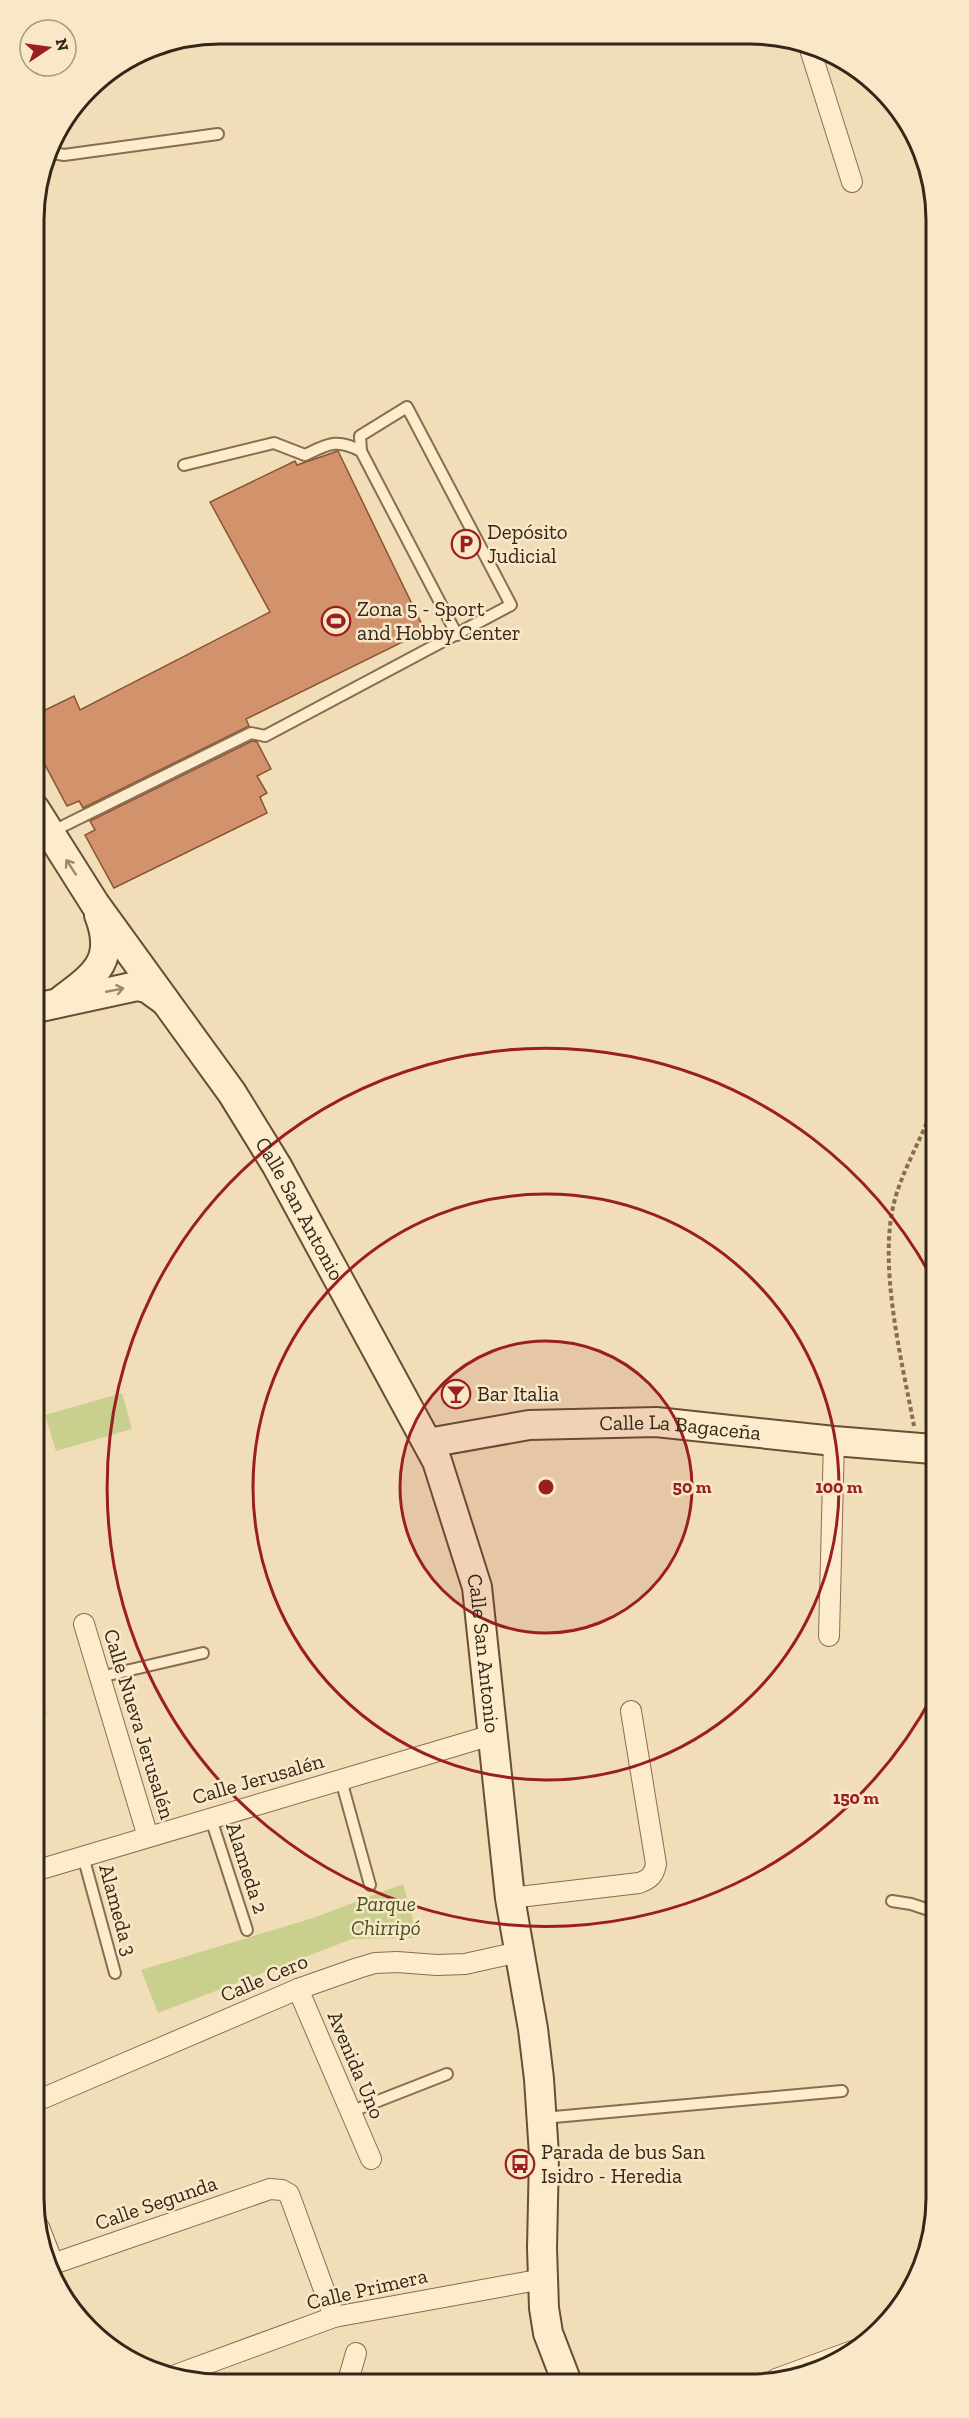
<svg xmlns="http://www.w3.org/2000/svg" width="969" height="2418" viewBox="0 0 969 2418" font-family="'Zilla Slab',serif">
<style>
.green{fill:#c9cf8c}
.building{fill:#d2926b;stroke:#885436;stroke-width:1.5}
.lines{fill:none;stroke-linecap:round;stroke-linejoin:round}
.lane-casing{stroke:#886d52;stroke-width:14}
.street-casing{stroke:#886d52;stroke-width:22}
.secondary-casing{stroke:#694e36;stroke-width:32}
.path{stroke:#886d52;stroke-width:4;stroke-dasharray:4.5 3;stroke-linecap:butt}
.lane{stroke:#fceccb;stroke-width:10}
.street{stroke:#fceccb;stroke-width:20}
.secondary{stroke:#fceccb;stroke-width:28}
.oneway{stroke:#988972}
.ring{fill:none;stroke:#9b1e23;stroke-width:3}
.labels{text-anchor:middle;stroke-width:5;stroke-linejoin:round;paint-order:stroke}
.poi-label{font-size:21px;fill:#352619;stroke:#f8e8c8;text-anchor:start}
.street-label{font-size:21px;fill:#352619;stroke:#f8e8c8}
.park-label{font-size:21px;font-style:italic;fill:#47531e;stroke:#f8e8c8}
.rim{fill:none;stroke:#352619;stroke-width:3}
.centre{fill:#9b1e23;stroke:#f8e8c8;stroke-width:3}
.ring-label{font-size:18px;text-anchor:middle;font-weight:bold;fill:#9b1e23;stroke:#f8e8c8;stroke-width:5;stroke-linejoin:round;paint-order:stroke}
</style>
<rect width="100%" height="100%" fill="#f1deb8"/>
<g class="green">
<path d="M122 1393 132 1429 56 1451 45 1415Z"/>
<path d="M38 1687 47 1714 38 1718Z"/>
<path d="M403 1884 418 1938 352 1939 158 2013 141 1970 313 1918Z"/>
</g>
<g class="building">
<path d="M338 451 425 631 246 719 249 726 83 808 79 801 67 806 35 746V715L74 696 80 710 270 612 210 502 295 461 297 465Z"/>
<path d="M252 741 257 742 271 769 257 776 267 793 260 797 267 813 114 888 85 835 95 830 90 821Z"/>
</g>
<g class="lines">
<g class="lane-casing">
<g id="lane">
<path d="M48 152 64 155 218 134"/>
<path d="M184 465 274 443 305 455C328 444 337 438 361 451L457 635"/>
<path d="M35 840 251 733 265 736 511 605 407 407 360 436 361 451"/>
<path d="M100 1677 203 1653"/>
<path d="M341 1780 370 1885"/>
<path d="M211 1819 247 1930"/>
<path d="M83 1856 115 1973"/>
<path d="M892 1901 911 1904 935 1912"/>
<path d="M350 2112 447 2074"/>
<path d="M543 2118 842 2091"/>
</g>
</g>
<g class="street-casing">
<g id="street">
<path d="M810 49 852 182"/>
<path d="M84 1624 148 1837"/>
<path d="M829 1636 834 1441"/>
<path d="M38 1870 492 1735"/>
<path d="M510 1898 639 1883C650 1879 654 1875 656 1864L631 1711"/>
<path d="M298 1989 371 2159"/>
<path d="M39 2100 298 1989 358 1968 375 1963 397 1962 437 1965 465 1964 519 1952"/>
<path d="M39 2227 53 2263"/>
<path d="M47 2266 270 2189 282 2190 289 2194 334 2317"/>
<path d="M173 2376 334 2317 543 2279"/>
<path d="M776 2379 858 2349"/>
<path d="M348 2381 356 2353"/>
</g>
</g>
<g class="secondary-casing">
<g id="secondary">
<path id="s1" d="M35 809 95 904 232 1093 277 1166 437 1461 477 1587 510 1898 533 2029 539 2079 544 2155 542 2248 544 2308 548 2333 566 2380"/>
<path d="M63 999C97 974 116 959 99 915"/>
<path d="M36 1008 137 986 147 988 165 1001"/>
<path id="s2" d="M428 1443 529 1425 656 1422 834 1441 933 1449"/>
</g>
</g>
<path class="path" d="M914 1426C902 1361 877 1263 895 1199 903 1170 921 1139 932 1110"/>
<use href="#lane" class="lane"/>
<use href="#street" class="street"/>
<use href="#secondary" class="secondary"/>
</g>
<defs><path id="oneway-shaft" d="M-6 0H5M1.5-3L5.5 0L1.5 3" fill="none" stroke-width="1.6" stroke-linecap="round" stroke-linejoin="round" transform="scale(1.5)"/></defs>
<g class="oneway">
<use href="#oneway-shaft" transform="translate(71 867) rotate(-123)"/>
<use href="#oneway-shaft" transform="translate(115 990) rotate(-11)"/>
</g>
<circle cx="546" cy="1487" r="146" fill="#9b1e23" fill-opacity=".12"/>
<g class="ring">
<circle cx="546" cy="1487" r="146"/>
<circle cx="546" cy="1487" r="293"/>
<path d="M934 1693A439 439 0 1 1 932 1278"/>
</g>
<defs>
<g id="parking-ring" transform="scale(1.5)"><circle r="9.5" fill="#f8e8c8" stroke="#9b1e23" stroke-width="1.5"/><path d="M-3.5-5.5H1a3.5 3.5 0 0 1 0 7H-1V5.5H-3.5ZM-1-3.4V-.6H.8a1.4 1.4 0 0 0 0-2.8Z" fill="#9b1e23"/></g>
<g id="stadium-ring" transform="scale(1.5)"><circle r="9.5" fill="#f8e8c8" stroke="#9b1e23" stroke-width="1.5"/><path d="M0-5a6.5 5 0 1 0 0 10a6.5 5 0 1 0 0-10ZM-3.5-1.8h7v3.6h-7Z" fill="#9b1e23"/></g>
<g id="bar-ring" transform="scale(1.5)"><circle r="9.5" fill="#f8e8c8" stroke="#9b1e23" stroke-width="1.5"/><path d="M-6-5H6L.8 .8V4.5H3.5V6h-7V4.5H-.8V.8Z" fill="#9b1e23"/></g>
<g id="bus-ring" transform="scale(1.5)"><circle r="9.5" fill="#f8e8c8" stroke="#9b1e23" stroke-width="1.5"/><path d="M-5-6H5V4H4V6H2V4H-2V6H-4V4H-5ZM-3.5-4V0h7V-4ZM-3.5 1.2v1.5H-2V1.2ZM2 1.2v1.5H3.5V1.2Z" fill="#9b1e23"/></g>
</defs>
<g fill-rule="evenodd">
<use href="#parking-ring" x="466" y="544"/>
<use href="#stadium-ring" x="336" y="621"/>
<use href="#bar-ring" x="456" y="1394"/>
<use href="#bus-ring" x="520" y="2164"/>
</g>
<g class="labels">
<g class="poi-label">
<text x="487" y="539">Depósito<tspan x="487" dy="24">Judicial</tspan></text>
<text x="357" y="616">Zona 5 - Sport<tspan x="357" dy="24">and Hobby Center</tspan></text>
<text x="477" y="1401">Bar Italia</text>
<text x="541" y="2159">Parada de bus San<tspan x="541" dy="24">Isidro - Heredia</tspan></text>
</g>
<g class="street-label">
<text dy="7" stroke="none"><textPath href="#s1" startOffset="480">Calle San Antonio</textPath></text>
<text dy="7" stroke="none"><textPath href="#s2" startOffset="254">Calle La Bagaceña</textPath></text>
<text dy="7" stroke="none"><textPath href="#s1" startOffset="966">Calle San Antonio</textPath></text>
<text transform="translate(139 1724) rotate(73)" y="7">Calle Nueva Jerusalén</text>
<text transform="translate(258 1779) rotate(-16)" y="7">Calle Jerusalén</text>
<text transform="translate(247 1868) rotate(72)" y="7">Alameda 2</text>
<text transform="translate(118 1910) rotate(75)" y="7">Alameda 3</text>
<text transform="translate(264 1978) rotate(-23)" y="7">Calle Cero</text>
<text transform="translate(356 2065) rotate(67)" y="7">Avenida Uno</text>
<text transform="translate(156 2203) rotate(-19)" y="7">Calle Segunda</text>
<text transform="translate(367 2289) rotate(-13)" y="7">Calle Primera</text>
</g>
<g class="park-label">
<text x="386" y="1911">Parque<tspan x="386" dy="24">Chirripó</tspan></text>
</g>
</g>
<path d="M0 0H969V2418H0ZM220 44H750A176 176 0 0 1 926 220V2198A176 176 0 0 1 750 2374H220A176 176 0 0 1 44 2198V220A176 176 0 0 1 220 44Z" fill="#f8e8c8" fill-rule="evenodd"/>
<path class="rim" d="M220 44H750A176 176 0 0 1 926 220V2198A176 176 0 0 1 750 2374H220A176 176 0 0 1 44 2198V220A176 176 0 0 1 220 44Z"/>
<circle cx="546" cy="1487" r="9" class="centre"/>
<g class="ring-label">
<text x="692" y="1493">50 m</text>
<text x="839" y="1493">100 m</text>
<text x="856" y="1804">150 m</text>
</g>
<g transform="translate(48 48) rotate(77)"><circle r="28" fill="#f8e8c8" stroke="#aa9a82" stroke-width="1.5"/>
<path d="M0-4.5L10 22L0 15L-10 22Z" fill="#9b1e23"/>
<text y="-9" font-size="16" font-weight="bold" text-anchor="middle" fill="#352619">N</text>
</g>
</svg>
